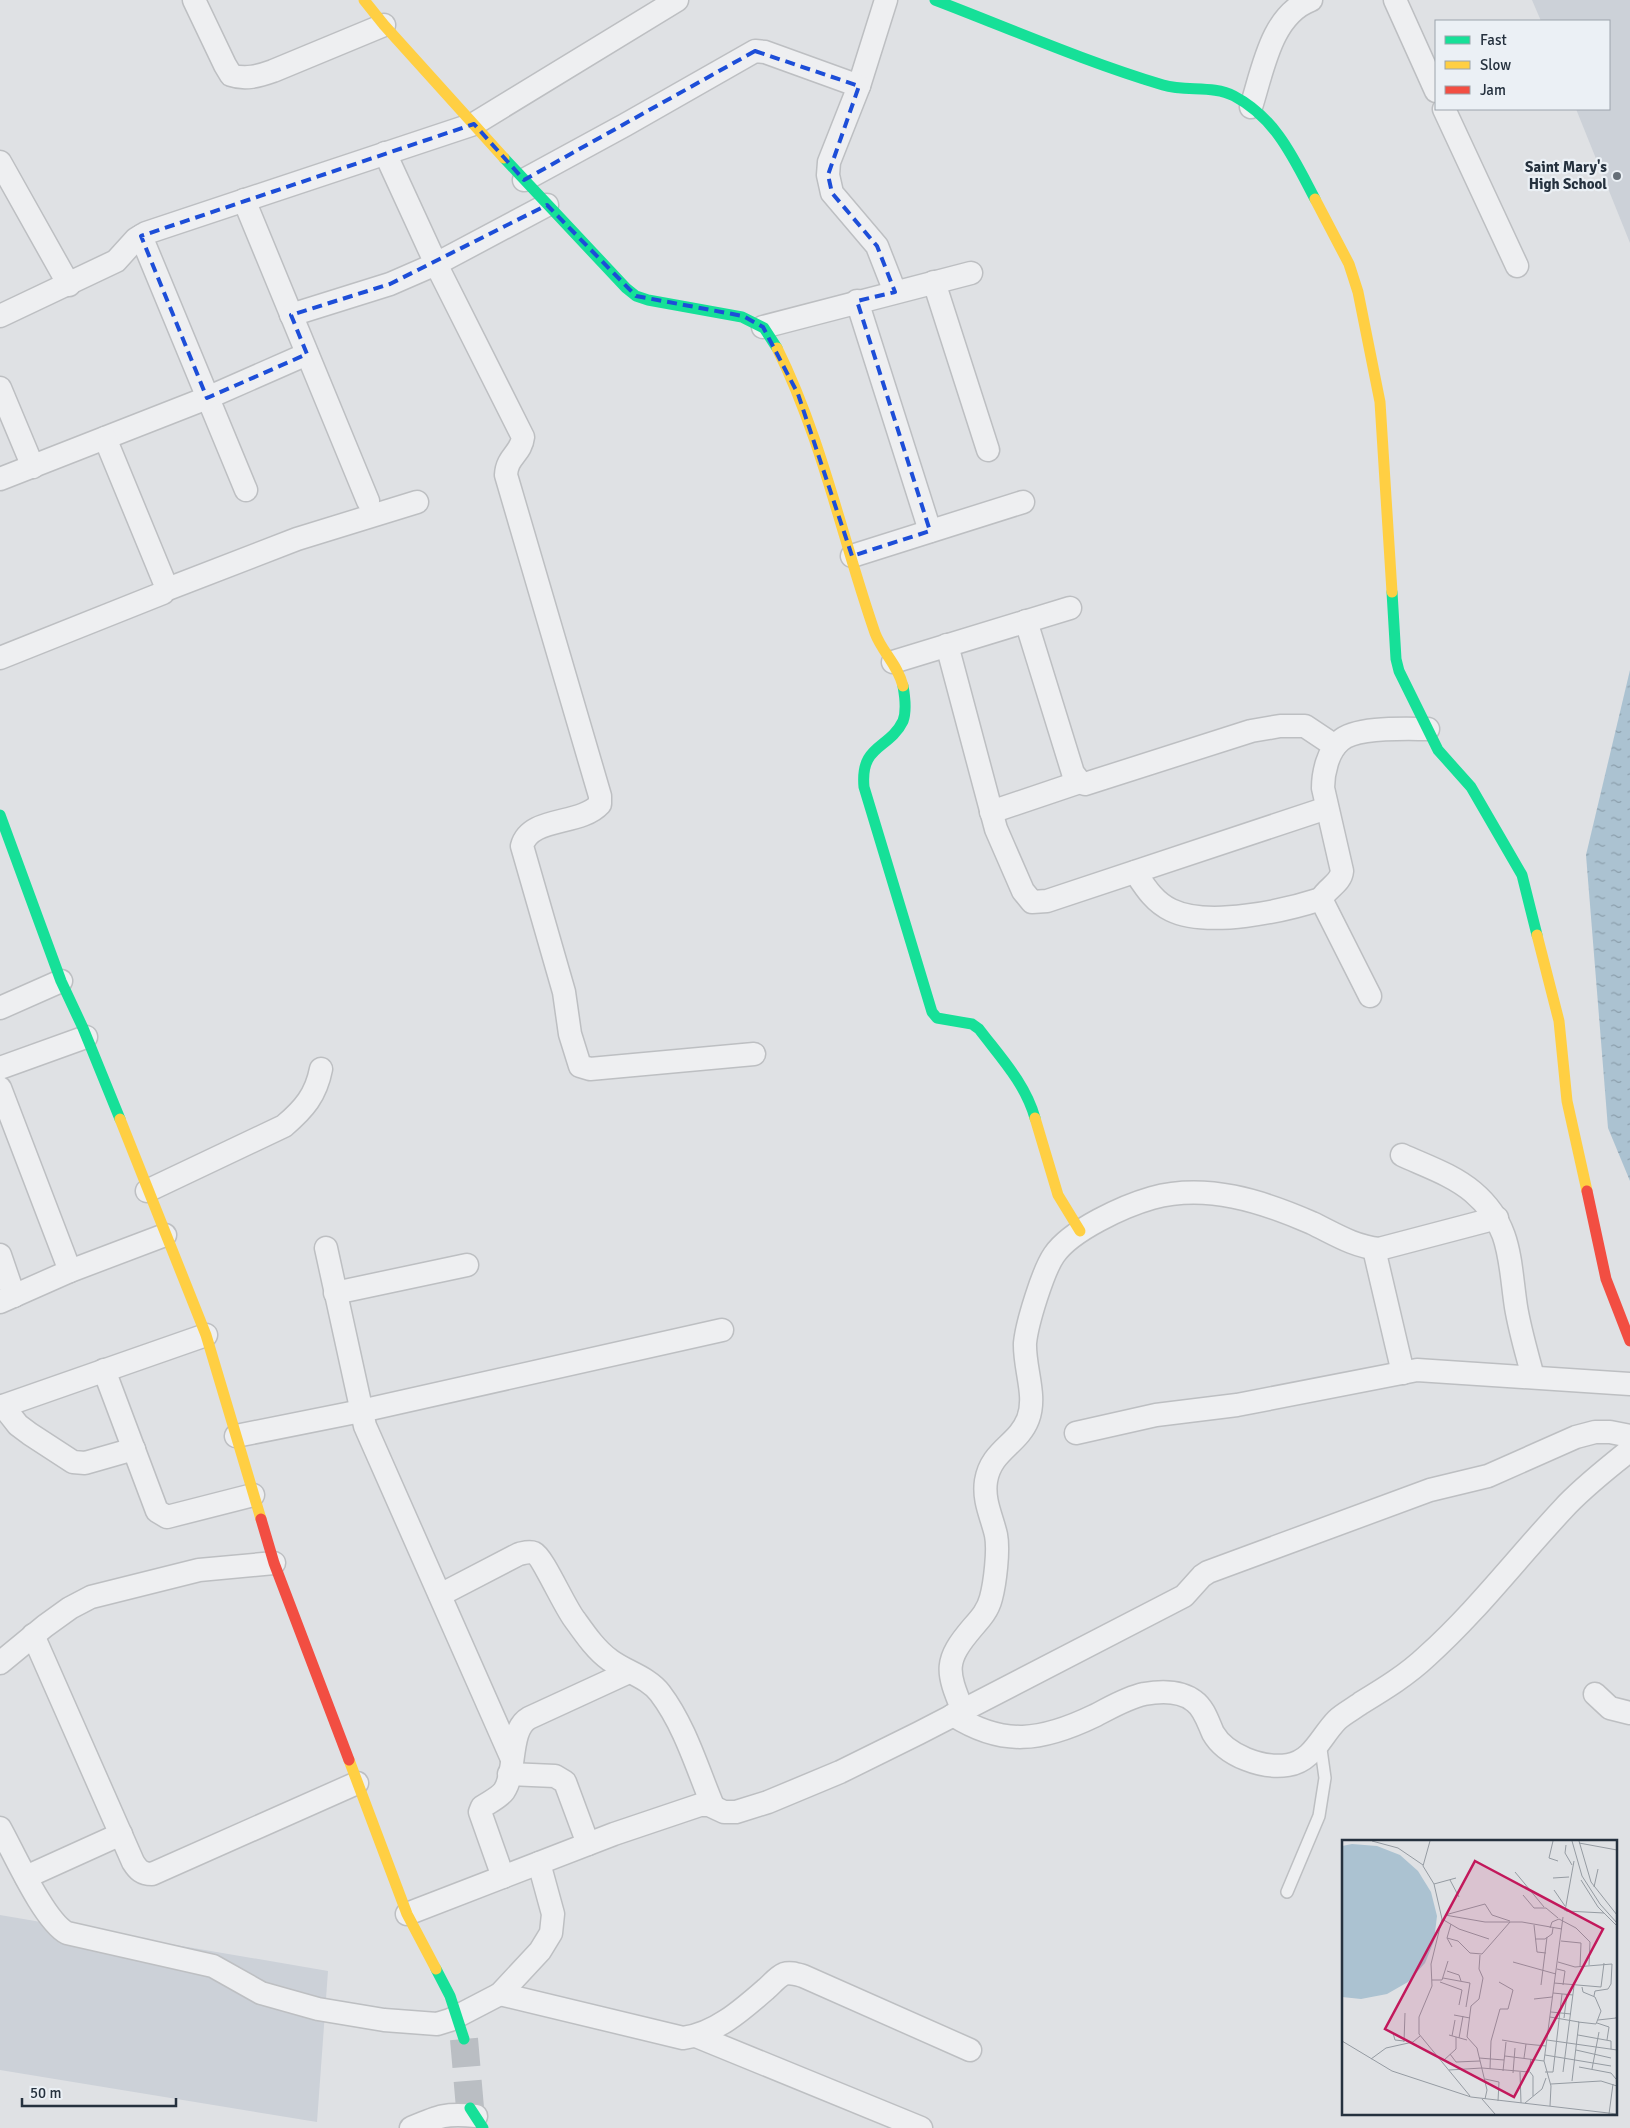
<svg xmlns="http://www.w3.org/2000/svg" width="1630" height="2128" viewBox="0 0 1630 2128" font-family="Signika,sans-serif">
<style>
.built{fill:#ccd1d8}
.water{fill:url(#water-ripples)}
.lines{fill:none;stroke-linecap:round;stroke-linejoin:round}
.secondary-tunnel{stroke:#babec3;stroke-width:28;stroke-dasharray:28 14;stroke-linecap:butt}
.lane-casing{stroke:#bdbfc2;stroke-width:14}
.street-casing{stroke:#bdbfc2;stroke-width:25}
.lane{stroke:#eeeff1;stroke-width:11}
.street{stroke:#eeeff1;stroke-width:22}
.fast{stroke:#16e098;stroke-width:11}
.slow{stroke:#ffcf43;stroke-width:11}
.jam{stroke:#f24e42;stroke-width:11}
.marked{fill:none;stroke:#1d4ed8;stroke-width:4;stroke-dasharray:10 6;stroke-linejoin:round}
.poi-dot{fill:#666f78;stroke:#ebf0f5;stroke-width:2}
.labels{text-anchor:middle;stroke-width:4.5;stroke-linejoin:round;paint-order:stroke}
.poi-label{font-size:15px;font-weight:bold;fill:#25313e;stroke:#ebf0f5;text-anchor:end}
.inset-road{fill:none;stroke:#959ba2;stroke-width:1}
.view{fill:#c2185b;fill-opacity:0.15;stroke:#c2185b;stroke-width:2.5}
.inset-edge{fill:none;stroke:#25313e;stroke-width:2.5}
</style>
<defs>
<pattern id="water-ripples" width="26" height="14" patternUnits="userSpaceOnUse" patternTransform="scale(1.25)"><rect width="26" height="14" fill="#abc2d1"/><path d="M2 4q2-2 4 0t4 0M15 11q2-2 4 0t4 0" fill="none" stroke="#8b9eab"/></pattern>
</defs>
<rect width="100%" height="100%" fill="#dfe1e4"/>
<g class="built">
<path d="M1532 0H1630V243L1576 109H1609V21H1541Z"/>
<path d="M0 1915 328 1971 317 2122 0 2070Z"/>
</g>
<path class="water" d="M1630 670V1181L1608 1128 1586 855Z"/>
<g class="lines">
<path class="secondary-tunnel" d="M464 2039 470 2108"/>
<g class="lane-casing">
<path id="lane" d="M1287 1892 1319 1816 1325 1778 1320 1742"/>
</g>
<g class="street-casing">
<g id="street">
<path d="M194 0 225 65 231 75C245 80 259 76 273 71L384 25"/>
<path d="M886 0 859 86 829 162 828 175 832 193 877 246 895 292"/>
<path d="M1395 0 1436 91"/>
<path d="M1251 107C1263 70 1271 15 1311 0"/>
<path d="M1444 109 1517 266"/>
<path d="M385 153 436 264 523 437C521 454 507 456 506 475L600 796V804C580 826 530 816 522 846L564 992 570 1034 580 1066 590 1069 754 1054"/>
<path d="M0 162 69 285"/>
<path d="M524 180 625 125 755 51 765 52 859 86"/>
<path d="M244 200 368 501"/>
<path d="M141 236 246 490"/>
<path d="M934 282 988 450"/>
<path d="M857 301 930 531"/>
<path d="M291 315 390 284 436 264 547 205"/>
<path d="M0 316 116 261 136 239 146 233 474 124 677 0"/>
<path d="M763 327 971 273"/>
<path d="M0 388 33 467"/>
<path d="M0 479 207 398 307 354"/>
<path d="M852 556 1023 502"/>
<path d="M165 590 297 539 417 502"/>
<path d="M1026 621 1073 773 1080 782 1085 784 1251 731 1280 726H1305L1335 746"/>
<path d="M947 645 996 829 1023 891 1032 902 1047 901 1327 808"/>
<path d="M0 658 158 595 163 593 166 586 105 438"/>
<path d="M893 662 1070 608"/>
<path d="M991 812 1080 782"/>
<path d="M1135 872C1145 887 1154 902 1171 910 1208 928 1284 911 1321 899"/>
<path d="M1370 996 1321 899C1327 888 1341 883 1342 871L1323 788C1323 773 1328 751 1340 741 1356 726 1407 729 1428 729"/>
<path d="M0 1008 61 981"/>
<path d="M0 1068 86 1037"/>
<path d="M0 1088 70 1271"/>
<path d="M1402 1155C1426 1166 1453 1175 1473 1192 1512 1225 1509 1261 1516 1307 1520 1331 1527 1354 1533 1377"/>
<path d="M147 1191 284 1126C304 1109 316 1095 321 1069"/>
<path d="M326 1248 365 1426 512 1759"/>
<path d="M1374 1249 1403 1373"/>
<path d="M0 1255 14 1296"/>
<path d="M335 1293 467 1265"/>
<path d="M0 1302 70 1271 165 1235"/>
<path d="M104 1370 157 1511 167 1517 253 1495"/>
<path d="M3 1406 18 1425 30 1434 73 1462 85 1463 134 1449"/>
<path d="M0 1407 206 1335"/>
<path d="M1076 1433 1156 1415 1237 1405 1417 1370 1630 1384"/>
<path d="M236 1436 361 1411 722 1330"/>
<path d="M440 1595 519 1554C524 1553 529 1551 534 1553 543 1557 565 1608 575 1620 585 1634 596 1650 610 1660 626 1672 648 1677 660 1693 685 1726 697 1768 713 1806"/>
<path d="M33 1635 133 1862C138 1870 142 1874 152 1874L357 1783"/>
<path d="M0 1663 45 1626 70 1608 91 1597 199 1570 274 1563"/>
<path d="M1595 1694 1610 1708 1630 1713"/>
<path d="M963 1711C946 1670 944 1661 973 1627 981 1618 988 1610 991 1598 995 1583 999 1550 996 1535 992 1517 983 1501 986 1481 991 1450 1018 1445 1028 1419 1037 1396 1024 1368 1025 1343 1027 1323 1043 1271 1054 1255 1071 1230 1124 1206 1152 1198 1206 1183 1262 1201 1312 1223 1335 1234 1353 1246 1379 1249L1497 1218"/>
<path d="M953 1715C1003 1747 1042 1741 1094 1716 1110 1708 1126 1698 1144 1694 1161 1691 1180 1690 1194 1701 1204 1708 1208 1722 1213 1733 1226 1756 1263 1769 1288 1765 1313 1761 1321 1736 1337 1720 1343 1714 1353 1709 1361 1703 1384 1689 1407 1675 1427 1656 1477 1611 1517 1558 1563 1509 1583 1487 1607 1469 1630 1450"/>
<path d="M509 1774 555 1776 565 1782 588 1844"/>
<path d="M0 1828C14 1853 44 1921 67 1933L213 1966 261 1993 318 2009 384 2020 437 2024 450 2020 500 1994 540 1951 551 1933 553 1914 539 1863"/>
<path d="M26 1877 121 1834"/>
<path d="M503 1877 480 1812 482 1807C489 1802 499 1798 504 1791 517 1772 508 1730 529 1718L629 1672"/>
<path d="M407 1914 614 1834 700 1805H709L724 1812H736L768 1802 840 1772 919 1733 1184 1596 1202 1576 1208 1572 1430 1490 1488 1476 1576 1437 1595 1432H1610L1630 1436"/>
<path d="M500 1994 683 2038C715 2034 742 2010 766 1989 771 1985 777 1977 784 1974 790 1972 796 1974 803 1976L970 2050"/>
<path d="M696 2036 921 2128"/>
<path d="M411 2128C439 2116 445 2113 476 2116"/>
</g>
</g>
<use href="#lane" class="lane"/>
<use href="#street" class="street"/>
<g class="fast">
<path d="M935 0C1011 29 1086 62 1163 85 1186 92 1213 85 1234 96 1276 118 1294 159 1315 199"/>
<path d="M504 158 626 288 636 296 648 300 742 317 764 328 777 348"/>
<path d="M1392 592 1396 659 1399 671 1438 750 1471 787 1522 875 1537 935"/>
<path d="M903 686C905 697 907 710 903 721 889 750 860 744 864 787L932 1012 937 1018 972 1024 979 1029C1001 1058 1025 1083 1035 1118"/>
<path d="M0 815 61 981 83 1028 120 1119"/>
<path d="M436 1969 450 1996 464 2039"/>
<path d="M470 2108 483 2128"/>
</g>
<g class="slow">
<path d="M364 0 384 25 504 158"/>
<path d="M1315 199 1349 264 1358 292 1380 402 1392 592"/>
<path d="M777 348C822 439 842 538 875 633 882 652 898 665 903 686"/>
<path d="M1537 935 1559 1021 1567 1101 1587 1191"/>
<path d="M1035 1118 1058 1195 1080 1231"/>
<path d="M120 1119 206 1335 261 1519"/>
<path d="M349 1760 407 1914 436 1969"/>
</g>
<g class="jam">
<path d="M1587 1191 1606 1279 1630 1341"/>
<path d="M261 1519 274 1563 349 1760"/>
</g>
</g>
<path class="marked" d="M755 51 859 86 828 175 832 193 877 246 895 292 857 301 930 531 852 556 798 394 763 327 743 316 636 296 547 205 390 284 291 315 307 354 207 398 141 236 474 124 524 180Z"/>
<circle class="poi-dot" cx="1617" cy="176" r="5"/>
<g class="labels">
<g class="poi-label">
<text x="1607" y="172">Saint Mary's<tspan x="1607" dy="17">High School</tspan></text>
</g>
</g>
<g transform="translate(1342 1840)">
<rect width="275" height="275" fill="#dfe1e4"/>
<path d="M10 4 35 6 58 15 76 31 89 52 95 76 92 101 83 123 66 142 45 154 19 159 0 157V6Z" fill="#abc2d1"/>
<path class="inset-road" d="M30 1 56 8 81 25M88 1 81 26 92 44 100 79 89 124 90 146 77 177V194L128 256M211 1 207 18 216 21M230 1 240 36 258 64 275 83M237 1 249 42 275 75M237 3 275 10M224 5 223 13 230 25M173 32 202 67M211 38 227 37M108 40 117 57M239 40 256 67 275 86M92 44 114 38M252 47 256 29M212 50 223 66M181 55 192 68H204L216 78M223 71 232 21M224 71 262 73M103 75 143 82H180L220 89M103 75 143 64 150 75 168 81M100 79 117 89 147 99M109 84 105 98 110 107M192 85 195 112 204 113M208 88 210 82 217 79 234 88 248 102 247 125M105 98 116 101 128 113 140 114 168 82M193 99H203L210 94 211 88M219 101 239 103 238 127M138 115 137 129 141 138 137 159 129 166 125 197 135 208 145 250 143 259M171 122 214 134M216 122 233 127 270 124 269 144 266 149 253 151 252 156M215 129 223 131 221 145M105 131 117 135 119 141M101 138 128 143 124 167M90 140H100L106 121M98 142 120 150 117 165M212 143 259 147 262 123M199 145 205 97M211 153 231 155M192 159 210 157M209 172 229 174M112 175 128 178M208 177 237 182 230 241M222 178 225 154M256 180 274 178 275 175M236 182 254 184 259 171 253 157 241 152 240 147M255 183 267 187 265 200M51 193 53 200 62 201M107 195 125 200M236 195 269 201V209M110 196 113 180M117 198 121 176M160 200 184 204M205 200 275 210M0 201 50 231 129 257 275 274M62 202 63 173M234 210 269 218M108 214 114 222 138 221M203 215 269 226M163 216 202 221M137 218 162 220M182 218 184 204 204 206M29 219 44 208 71 202 78 196M101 221 114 209V197M237 227 269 233 274 239M148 229 149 201 158 169H166L171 150 157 142M250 229 257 192M107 230 140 228 187 232 189 219M161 231 164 202M178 232 179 263M188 232 191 236V256M203 232H211L220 154M221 232 232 146M171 233 173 208M143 239 157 242 156 261M209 244 259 241 275 246M140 259 153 274M183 263 200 249 204 238M208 266 209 246 202 221 221 77M267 274 271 244"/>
<path class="view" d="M133 21 261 89 172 257 43 189Z"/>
<rect width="275" height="275" class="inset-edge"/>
</g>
<rect x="1435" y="20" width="175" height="90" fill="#ebf0f5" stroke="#9ca4ac"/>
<rect x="1445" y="36" width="25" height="8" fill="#16e098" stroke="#9ca4ac"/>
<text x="1480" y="45" font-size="15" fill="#25313e">Fast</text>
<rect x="1445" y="61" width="25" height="8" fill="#ffcf43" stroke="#9ca4ac"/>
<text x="1480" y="70" font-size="15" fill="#25313e">Slow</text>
<rect x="1445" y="86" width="25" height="8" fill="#f24e42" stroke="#9ca4ac"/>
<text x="1480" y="95" font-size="15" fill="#25313e">Jam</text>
<path d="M22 2098v8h154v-8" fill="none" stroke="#25313e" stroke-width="2.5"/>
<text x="30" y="2098" font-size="15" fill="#25313e" stroke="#ebf0f5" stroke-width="4" paint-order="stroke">50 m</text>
</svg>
